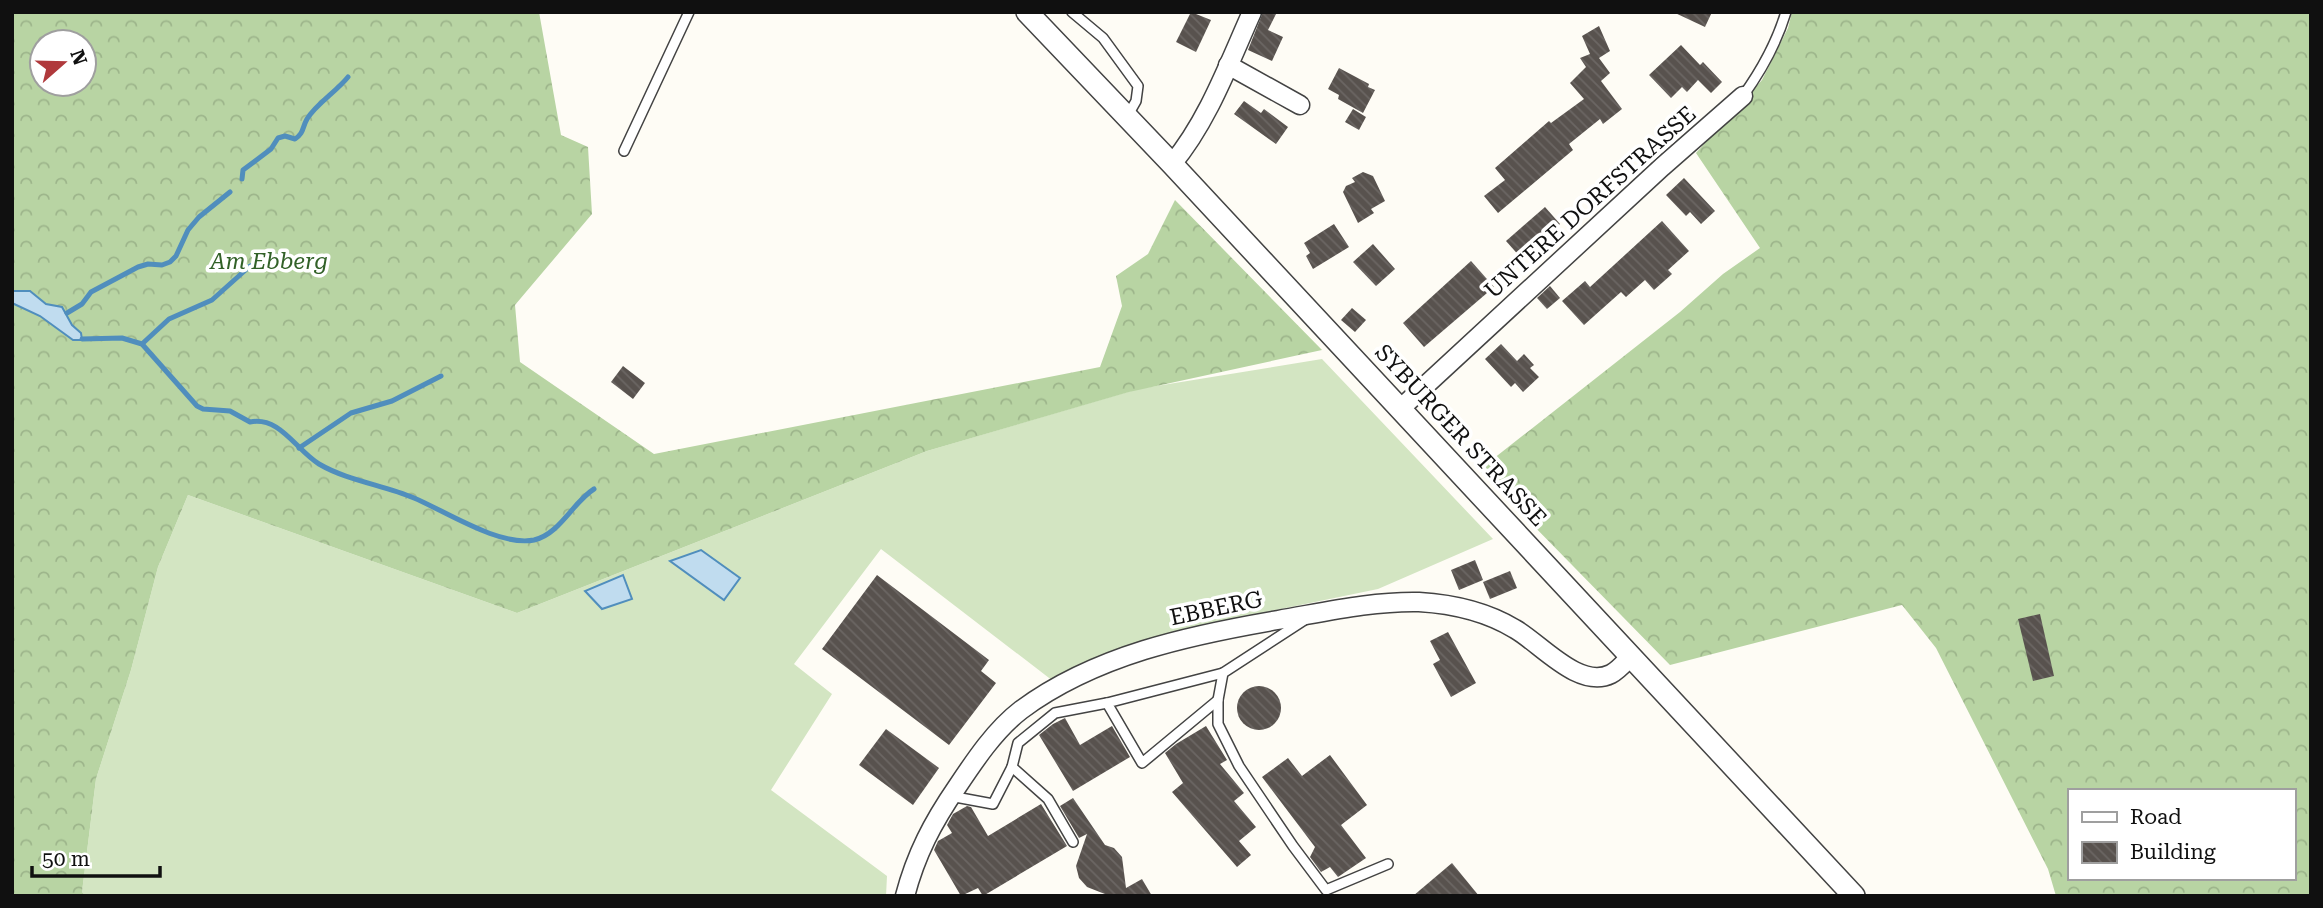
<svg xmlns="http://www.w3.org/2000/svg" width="2323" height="908" viewBox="0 0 2323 908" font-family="'Roboto Serif',serif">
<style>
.grass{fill:#d3e5c2}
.forest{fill:url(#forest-crowns);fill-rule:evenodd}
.water{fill:#c0dcef;stroke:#508ebd;stroke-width:2}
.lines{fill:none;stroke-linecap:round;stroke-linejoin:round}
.stream{stroke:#508ebd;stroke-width:5}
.building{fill:url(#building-back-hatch)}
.service-casing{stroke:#434343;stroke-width:12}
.minor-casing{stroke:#434343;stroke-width:21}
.tertiary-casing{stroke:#434343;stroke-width:24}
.service{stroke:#fff;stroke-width:9}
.minor{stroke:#fff;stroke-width:18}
.tertiary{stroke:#fff;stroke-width:21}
.labels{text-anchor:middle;stroke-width:7;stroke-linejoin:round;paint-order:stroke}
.street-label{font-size:23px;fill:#101010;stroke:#fff}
.park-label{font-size:23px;font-style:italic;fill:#326128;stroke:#fff}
</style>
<defs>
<pattern id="forest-crowns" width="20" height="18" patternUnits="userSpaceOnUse" patternTransform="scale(1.75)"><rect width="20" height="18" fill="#b8d4a3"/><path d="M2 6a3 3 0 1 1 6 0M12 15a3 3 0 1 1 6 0" fill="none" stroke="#9db58b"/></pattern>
<pattern id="building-back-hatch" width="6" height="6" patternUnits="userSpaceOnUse" patternTransform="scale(1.75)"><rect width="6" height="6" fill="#58524e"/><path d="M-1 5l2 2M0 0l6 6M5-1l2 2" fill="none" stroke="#6b6663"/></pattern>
</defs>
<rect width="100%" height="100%" fill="#fefcf5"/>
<path class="grass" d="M1322 359 1493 539 1378 589 1180 630 1053 681 881 549 794 664 832 694 771 790 887 876 886 896H86L82 892 96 779 131 670 158 567 188 495 517 613 927 451 1138 389Z"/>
<g class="forest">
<path d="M12 12H539L561 135 588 147 592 214 515 305 520 362 654 454 1100 367 1122 306 1116 276 1148 254 1175 200 1322 350 1129 392 927 451 517 613 188 495 158 567 131 670 96 779 82 892 86 896H12ZM42 42H84V84H42Z"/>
<path d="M1792 12H2311V896H2056L2048 869 1936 648 1902 605 1670 665 1479 470 1680 312 1723 274 1760 248 1696 153 1762 80 1788 28ZM2069 791H2293V878H2069Z"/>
</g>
<g class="water">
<path d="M12 291H30L46 304 62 307 72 325 81 333 82 340H73L40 316 12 303Z"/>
<path d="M701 550 740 578 724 600 670 561Z"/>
<path d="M623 575 632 599 602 609 585 591Z"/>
</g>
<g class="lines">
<g class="stream">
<path d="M242 179 243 170 271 149 278 138 285 136 295 139C304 133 302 128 307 119 316 104 336 92 348 77"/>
<path d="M67 313 82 304 91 292 138 267 148 264 162 265 170 262 176 256 188 230 199 217 230 192"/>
<path d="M82 339 122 338 142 344 197 406 203 409 230 411 250 422C280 416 296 450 319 464 348 481 384 485 414 498 445 511 500 547 534 540 560 534 573 502 594 489"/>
<path d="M142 344 169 319 212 300 250 266 271 258 283 255"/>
<path d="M299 448 351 413 392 401 441 376"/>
</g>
</g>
<g class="building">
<path d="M1191 12 1211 20 1196 52 1176 42Z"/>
<path d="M1263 12H1277L1268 30 1283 37 1272 61 1248 50Z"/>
<path d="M1673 12H1712L1705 27Z"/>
<path d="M1599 26 1610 51 1599 58 1610 73 1601 81 1622 109 1603 124 1600 119 1569 144 1573 150 1498 213 1484 196 1505 180 1495 168 1549 121 1551 123 1584 99 1570 83 1586 67 1580 58 1590 54 1582 36Z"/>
<path d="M1681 45 1700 65 1703 62 1722 82 1711 93 1698 80 1687 92 1682 87 1671 98 1649 75Z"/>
<path d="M1339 68 1369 84 1368 87 1375 90 1363 113 1338 99 1339 95 1328 89Z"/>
<path d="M1244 101 1261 113 1264 109 1288 127 1276 144 1234 114Z"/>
<path d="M1353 109 1366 117 1359 130 1345 122Z"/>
<path d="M1363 172 1373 176 1385 201 1371 209 1374 213 1358 223 1343 192 1346 186 1355 182 1352 178Z"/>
<path d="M1684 178 1715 211 1701 224 1690 212 1686 216 1666 195Z"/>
<path d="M1545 207 1560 224 1522 259 1506 241Z"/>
<path d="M1662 221 1689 251 1668 270 1672 274 1654 290 1645 280 1626 297 1621 292 1584 325 1562 301 1585 281 1590 287Z"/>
<path d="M1334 224 1349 247 1313 269 1306 256 1310 253 1304 243Z"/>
<path d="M1373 244 1395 269 1376 286 1353 262Z"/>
<path d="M1471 261 1494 287 1424 347 1403 323Z"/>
<path d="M1550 286 1560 298 1547 309 1537 298Z"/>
<path d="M1352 308 1366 320 1355 332 1341 320Z"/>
<path d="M1501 344 1517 361 1524 354 1534 365 1530 368 1539 377 1523 392 1515 383 1511 387 1485 359Z"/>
<path d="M623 366 645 383 633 399 611 382Z"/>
<path d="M1475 560 1483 580 1459 590 1451 570Z"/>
<path d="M1510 571 1517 588 1490 599 1483 582Z"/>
<path d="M877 575 989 660 981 671 996 683 949 745 822 649Z"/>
<path d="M2040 614 2054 676 2033 681 2018 619Z"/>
<path d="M1448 632 1476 683 1451 697 1433 664 1440 660 1430 641Z"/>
<circle cx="1259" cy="708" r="22"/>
<path d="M1065 718 1080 745 1112 726 1130 757 1073 791 1039 735 1053 724Z"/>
<path d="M1206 726 1227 760 1220 764 1244 793 1234 801 1256 827 1239 841 1251 855 1237 867 1172 792 1183 783 1165 753 1176 744Z"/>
<path d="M886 729 939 768 913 805 859 765Z"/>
<path d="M1330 755 1367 805 1341 825 1366 858 1338 877 1330 867 1321 872 1310 857 1315 847 1262 777 1288 758 1302 776Z"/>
<path d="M1073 798 1105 845 1114 848 1122 857 1126 888 1142 879 1152 896H1110L1087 887 1079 878 1076 866 1087 834 1079 838 1060 806Z"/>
<path d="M1041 804 1067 846 983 896 978 888 961 896 934 850 938 841 952 833 947 825 953 814 967 806 971 807 988 836Z"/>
<path d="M1452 863 1479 896H1413Z"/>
</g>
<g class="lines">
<g class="service-casing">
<g id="service">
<path d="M1072 12 1103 38 1138 86 1136 101 1128 115"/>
<path d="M1743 96C1761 71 1777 42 1786 12"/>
<path d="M624 151 689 12"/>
<path d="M1306 619 1223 673 1218 700V724L1239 766 1293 846 1326 890 1388 864"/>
<path d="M1218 700 1142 763 1107 703 1223 673"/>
<path d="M950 796 993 804 1012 767"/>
<path d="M1073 842 1048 799 1012 767 1018 743 1055 713 1107 703"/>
</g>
</g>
<g class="minor-casing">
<g id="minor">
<path d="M1228 65 1300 105"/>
<path d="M1172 164C1208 121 1229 63 1252 12"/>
<path d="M1400 409 1662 167 1743 96"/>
<path d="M905 896C916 854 933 822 957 787 975 760 995 730 1021 710 1095 655 1190 635 1278 620 1325 612 1372 601 1419 602 1452 604 1487 612 1515 629 1540 643 1579 690 1611 674 1619 670 1625 662 1631 656"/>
</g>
</g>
<g class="tertiary-casing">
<path id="tertiary" d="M1027 12 1172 164 1854 896"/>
</g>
<use href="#service" class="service"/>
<use href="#minor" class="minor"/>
<use href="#tertiary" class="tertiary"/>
</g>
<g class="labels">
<g class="street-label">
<text transform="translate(1590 202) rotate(-42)" y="8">UNTERE DORFSTRASSE</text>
<text transform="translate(1461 435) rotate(47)" y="8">SYBURGER STRASSE</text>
<text transform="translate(1216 608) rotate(-12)" y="8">EBBERG</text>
</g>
<g class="park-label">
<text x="269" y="269">Am Ebberg</text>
</g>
</g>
<rect width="2323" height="908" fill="none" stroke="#101010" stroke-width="28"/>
<rect x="2068" y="789" width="228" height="91" fill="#ffffff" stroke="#9f9f9f" stroke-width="2"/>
<rect x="2082" y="812" width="35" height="10" fill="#ffffff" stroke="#9f9f9f" stroke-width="2"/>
<text x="2130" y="824" font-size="21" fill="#101010">Road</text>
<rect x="2082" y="842" width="35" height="21" fill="url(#building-back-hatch)" stroke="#9f9f9f" stroke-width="2"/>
<text x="2130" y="859" font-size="21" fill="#101010">Building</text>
<g transform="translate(63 63) rotate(70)"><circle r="33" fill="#ffffff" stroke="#9f9f9f" stroke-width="2"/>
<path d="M0-5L12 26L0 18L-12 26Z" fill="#b0393c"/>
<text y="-10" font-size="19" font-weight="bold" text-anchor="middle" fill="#101010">N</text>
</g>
<path d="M32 866v10h128v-10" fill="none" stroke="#101010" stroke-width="3.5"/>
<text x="42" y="866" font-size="21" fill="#101010" stroke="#ffffff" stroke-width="5" paint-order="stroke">50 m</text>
</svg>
